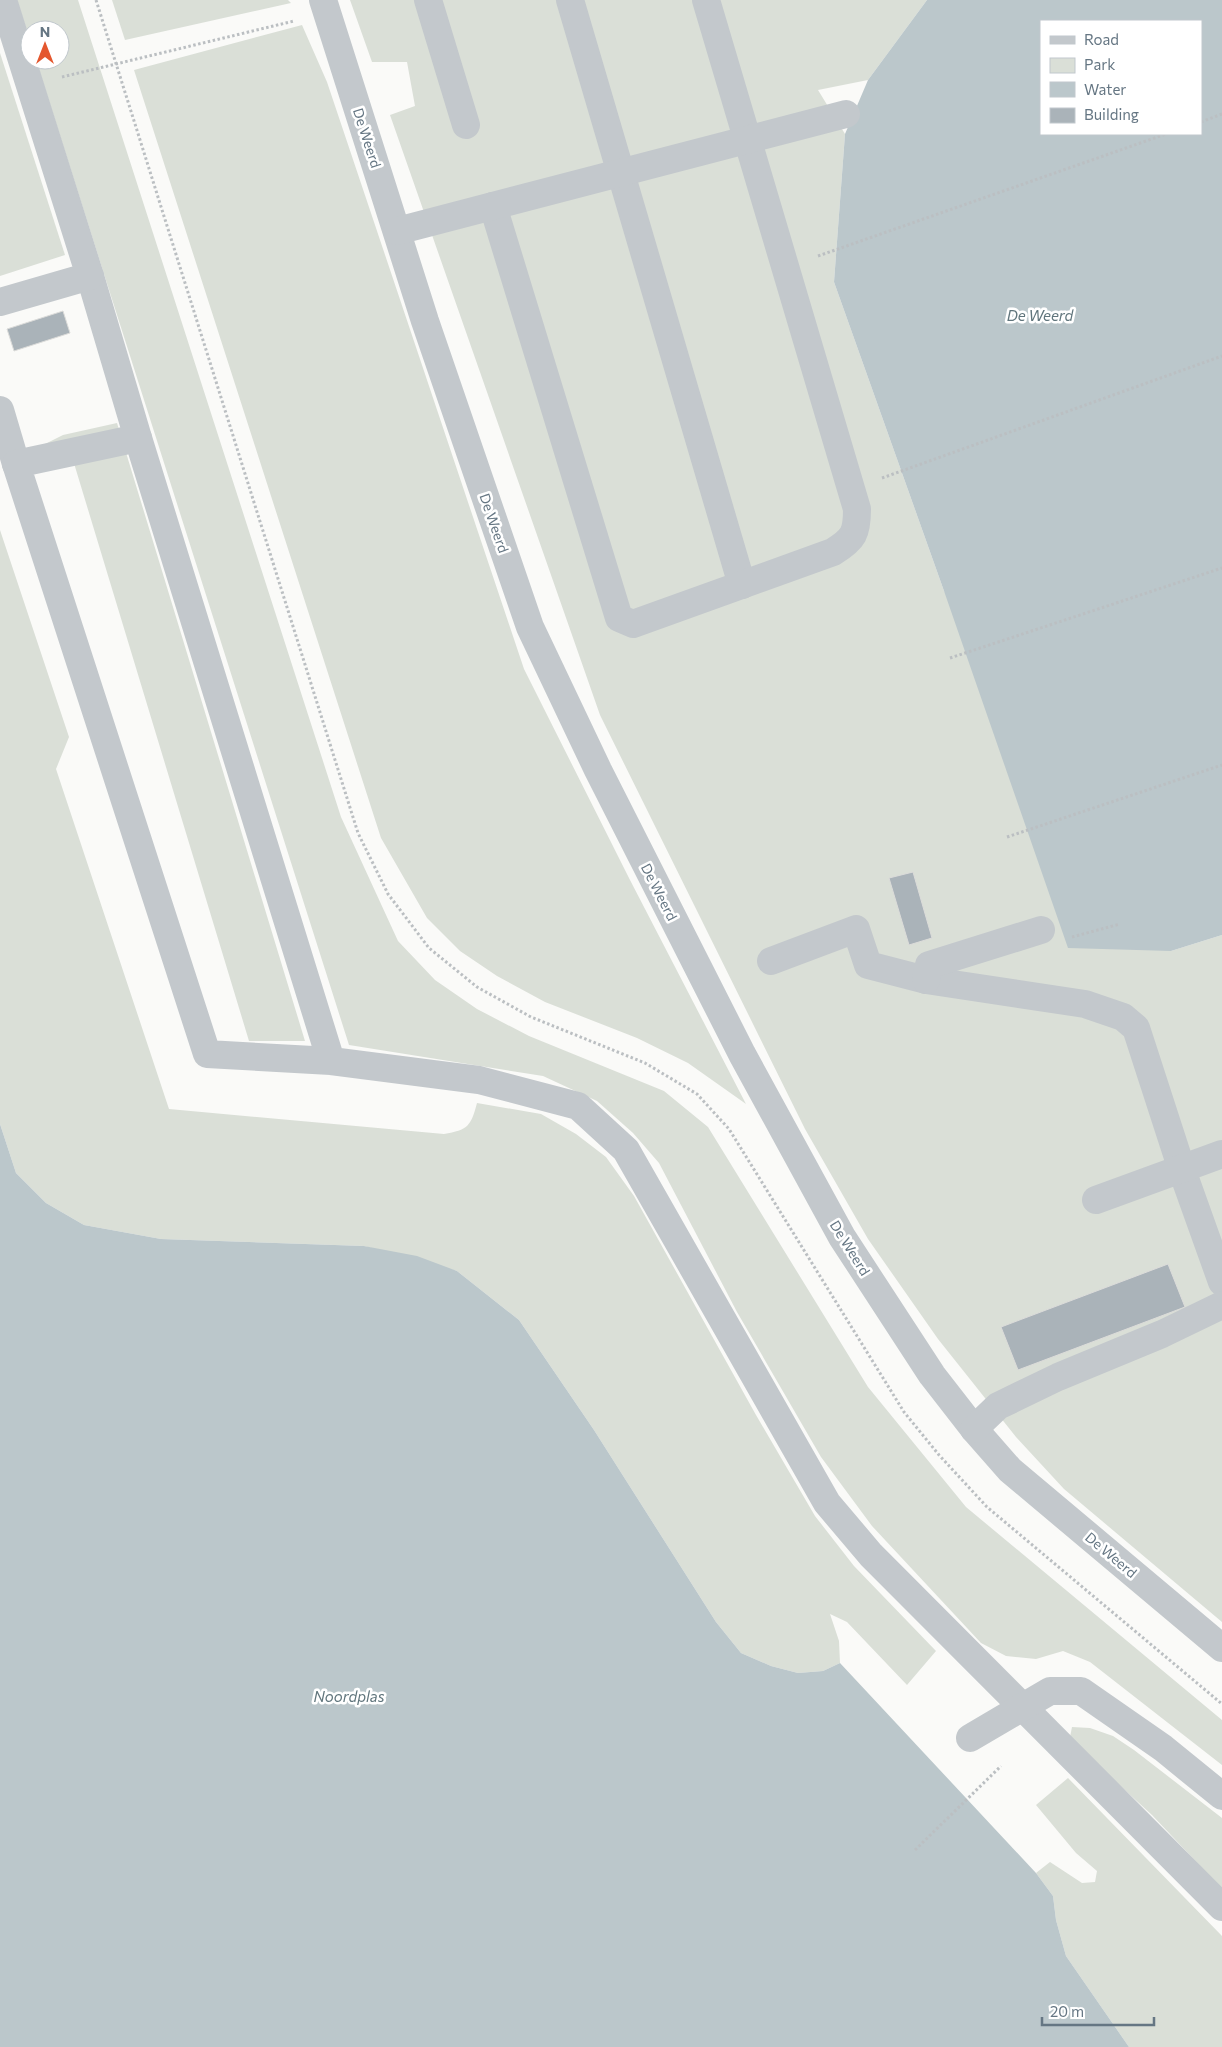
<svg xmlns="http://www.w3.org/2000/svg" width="1222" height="2047" viewBox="0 0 1222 2047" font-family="Commissioner,sans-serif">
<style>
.green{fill:#dadfd7}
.water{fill:#bbc7cb;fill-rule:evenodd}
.building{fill:#aab3b9;stroke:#dcdcda}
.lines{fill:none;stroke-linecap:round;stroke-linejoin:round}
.path{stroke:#bbbfc2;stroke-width:3;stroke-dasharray:2.5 2.5;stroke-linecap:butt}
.minor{stroke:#c3c8cc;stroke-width:28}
.labels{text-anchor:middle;stroke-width:5;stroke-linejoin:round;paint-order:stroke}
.street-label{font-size:14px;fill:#657683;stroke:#fff}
.water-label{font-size:15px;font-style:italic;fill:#60757c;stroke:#fff}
</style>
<rect width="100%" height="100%" fill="#fafaf8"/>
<g class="green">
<path d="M17 0H78L341 817 398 941 435 980 477 1009 529 1036 664 1091 708 1127 868 1387 966 1507 1222 1720V1765L1090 1662 1063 1651 1036 1659 1006 1656 981 1643 872 1526 821 1457 737 1312 659 1163 633 1133 597 1101 543 1076 349 1045 36 60H60V30H30V40Z"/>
<path d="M112 0H288L291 3 125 40Z"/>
<path d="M350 0H927L868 80 818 90 845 134 834 282 944 591 1171 951 1222 935V1622L1064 1489 1016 1437 938 1339 868 1239 805 1129 600 715 390 115 415 106 407 62H372Z"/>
<path d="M302 25 327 82 524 669 630 880 746 1104 688 1063 637 1038 545 1002 497 976 460 951 427 918 381 838 134 70Z"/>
<path d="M0 53 65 255 0 276Z"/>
<path d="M117 423 305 1041H249L73 460 43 445 63 435Z"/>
<path d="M0 530 69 737 56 769 169 1109 444 1134C468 1130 471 1126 477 1103L541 1114 576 1134 606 1157 634 1196 756 1415 815 1516 854 1566 936 1651 907 1685 847 1622 830 1614 839 1641 840 1663 823 1671 798 1673 771 1666 741 1653 716 1622 594 1430 519 1320 457 1271 364 1246 161 1239 84 1225 46 1203 16 1173 0 1124Z"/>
<path d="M1072 1727 1090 1728 1113 1736 1134 1750 1222 1818V1889L1152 1815 1076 1745 1070 1737Z"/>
<path d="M1068 1778 1222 1936V2047H1129L1066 1956 1056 1920 1053 1896 1036 1873 1050 1862 1082 1883 1095 1882 1097 1871 1076 1853 1036 1805Z"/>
</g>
<g class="water">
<path d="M927 0H1222V935L1171 951 1068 948 944 591 834 282 845 134 868 80ZM1041 21H1201V134H1041Z"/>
<path d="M0 1124 16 1173 46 1203 84 1225 161 1239 364 1246 417 1256 457 1271 519 1320 594 1430 716 1622 741 1653 771 1666 798 1673 823 1671 840 1663 1036 1873 1053 1896 1056 1920 1066 1956 1129 2047H0Z"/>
</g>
<g class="building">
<path d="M63 311 70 333 14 351 7 329Z"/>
<path d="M913 872 932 938 909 945 889 878Z"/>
<path d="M1168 1264 1185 1307 1018 1370 1001 1327Z"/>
</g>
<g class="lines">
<g class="path">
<path d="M96 0 358 833 388 894 429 948 477 987 531 1017 645 1063 697 1094 729 1129 904 1412 939 1455 987 1507 1222 1704"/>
<path d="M62 77 294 21"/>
<path d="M1201 122 1222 114"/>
<path d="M818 256 1166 134"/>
<path d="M882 478 1222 356"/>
<path d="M950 658 1222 568"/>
<path d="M1007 837 1222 765"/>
<path d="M1072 937 1120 924"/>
<path d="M915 1850 1001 1766"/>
</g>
<g class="minor">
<path d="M323 0 425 321 530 627 598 770 742 1054 842 1237 932 1375 974 1429 1010 1470 1222 1648"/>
<path d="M428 0 466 125"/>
<path d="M570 0 742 585"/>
<path d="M493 206 619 618 633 624 833 552C854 539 857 533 857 509L706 0"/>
<path d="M397 231 846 114"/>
<path d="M90 276 138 438"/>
<path d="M0 302 90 276 3 0"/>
<path d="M0 410 16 464"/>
<path d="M771 961 856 929 868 965 926 980 1085 1004 1123 1017 1136 1028 1183 1173 1222 1282"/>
<path d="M926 980 929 965 1041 930"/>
<path d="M331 1061 138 438 16 464 207 1054 331 1061 479 1080 578 1106 626 1150 827 1503 871 1555 1222 1907"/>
<path d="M1096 1200 1222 1154"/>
<path d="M974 1429 998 1406 1058 1377 1162 1334 1222 1305"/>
<path d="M970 1738 1050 1691H1081L1163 1748 1222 1796"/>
</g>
</g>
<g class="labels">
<g class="street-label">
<text transform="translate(367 138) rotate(72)" y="5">De Weerd</text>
<text transform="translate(494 523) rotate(71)" y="5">De Weerd</text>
<text transform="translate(659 892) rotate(63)" y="5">De Weerd</text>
<text transform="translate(850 1248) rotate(58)" y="5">De Weerd</text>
<text transform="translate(1111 1555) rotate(40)" y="5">De Weerd</text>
</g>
<g class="water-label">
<text x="1040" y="321">De Weerd</text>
<text x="349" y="1702">Noordplas</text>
</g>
</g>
<rect x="1040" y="20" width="162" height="115" fill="#ffffff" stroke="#c1c8cd"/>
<rect x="1050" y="36" width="25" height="8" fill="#c3c8cc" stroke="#c1c8cd"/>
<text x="1084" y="45" font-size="15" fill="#657683">Road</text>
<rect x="1050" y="58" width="25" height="15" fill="#dadfd7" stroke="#c1c8cd"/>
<text x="1084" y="70" font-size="15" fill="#657683">Park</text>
<rect x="1050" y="82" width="25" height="15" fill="#bbc7cb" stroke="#c1c8cd"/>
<text x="1084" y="95" font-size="15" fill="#657683">Water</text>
<rect x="1050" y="108" width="25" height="15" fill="#aab3b9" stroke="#c1c8cd"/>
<text x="1084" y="120" font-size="15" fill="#657683">Building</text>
<g transform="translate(45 45)"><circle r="24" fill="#ffffff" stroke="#c1c8cd"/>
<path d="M0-4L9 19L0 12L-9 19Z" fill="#e4572e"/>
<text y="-8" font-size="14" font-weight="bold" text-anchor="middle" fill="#657683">N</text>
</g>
<path d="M1042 2017v8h112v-8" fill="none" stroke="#657683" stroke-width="2.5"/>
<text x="1050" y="2017" font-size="15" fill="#657683" stroke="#ffffff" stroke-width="4" paint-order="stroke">20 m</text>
</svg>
